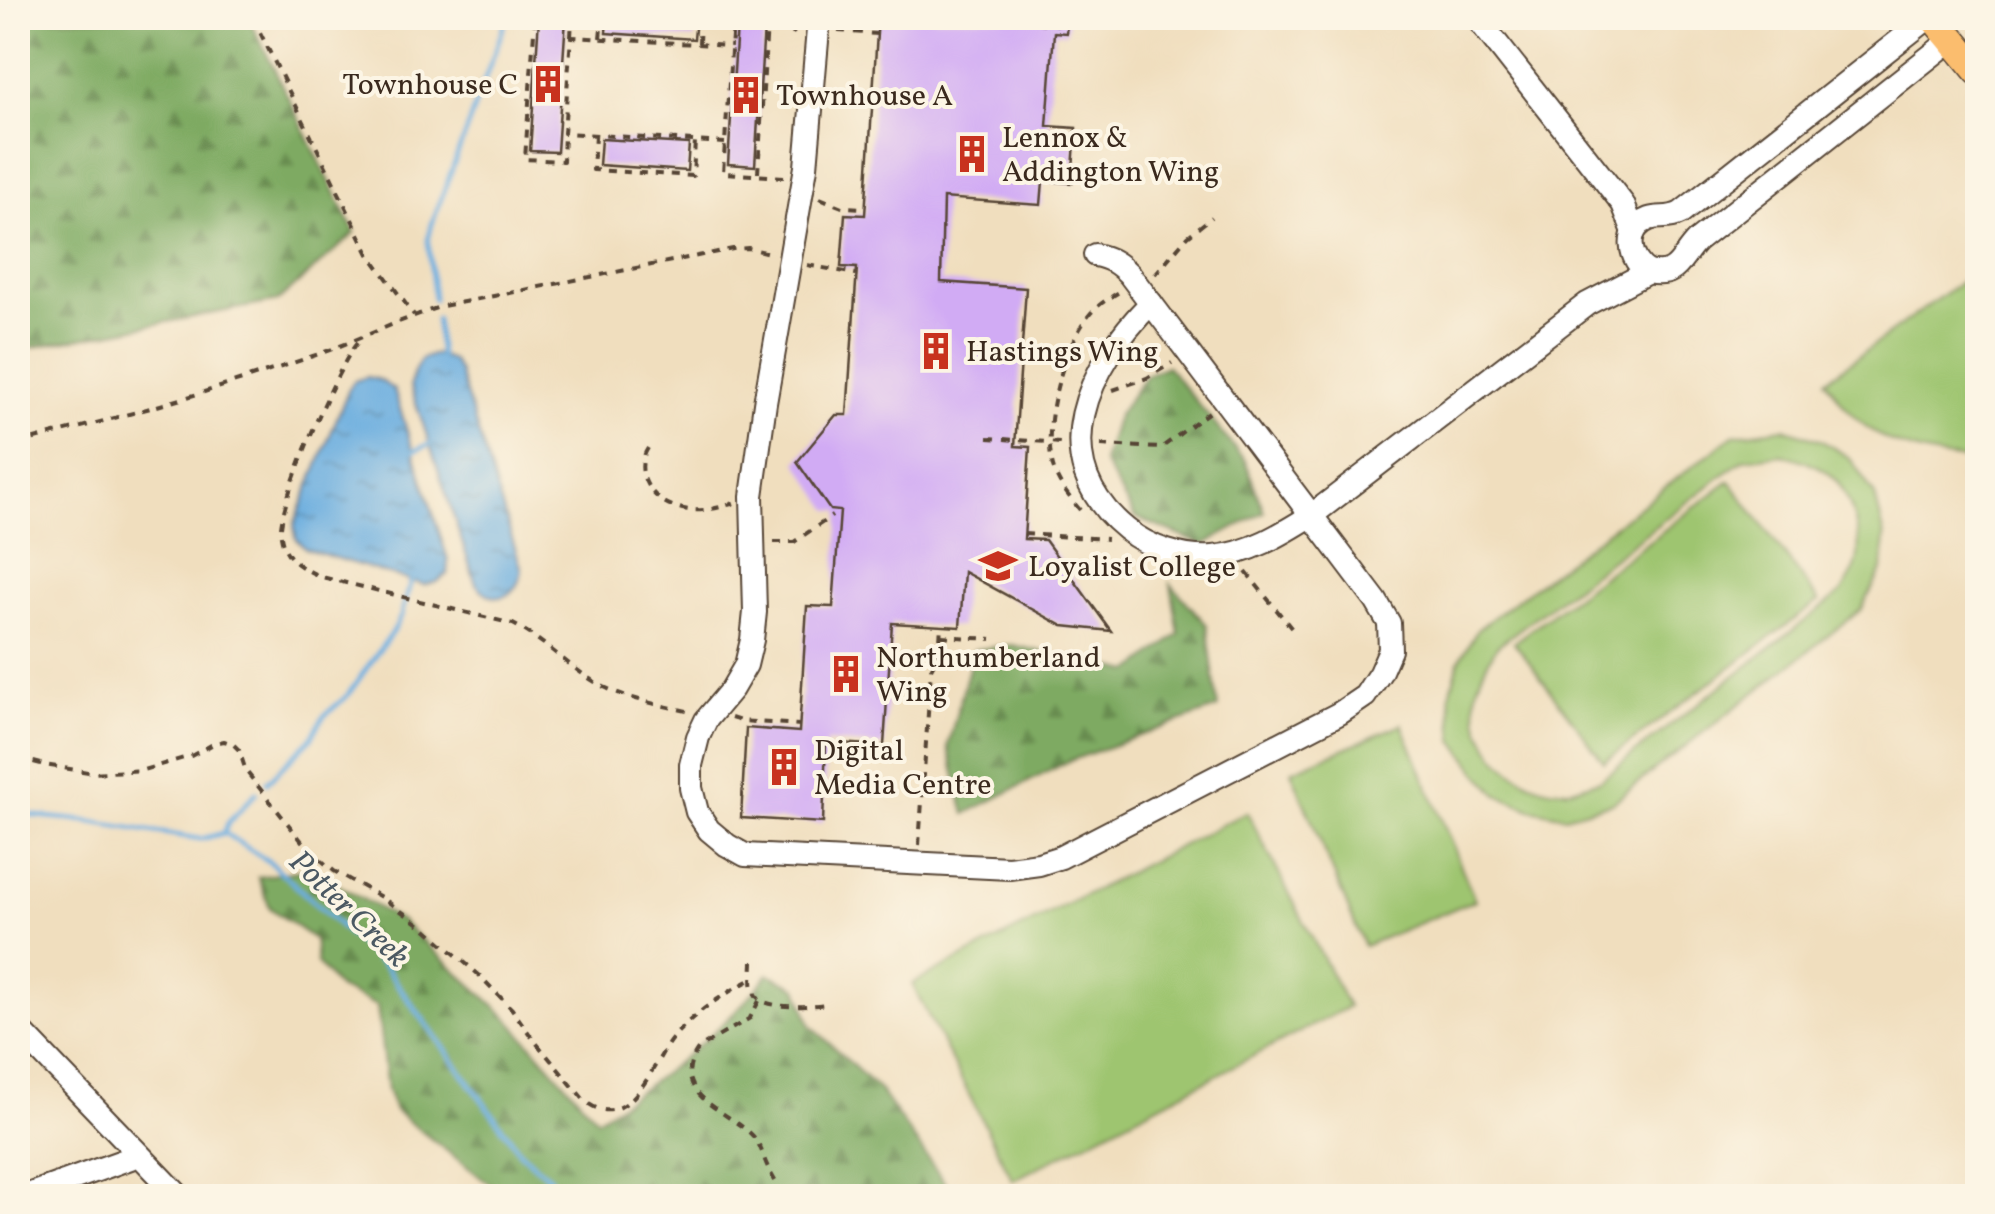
<svg xmlns="http://www.w3.org/2000/svg" width="1995" height="1214" viewBox="0 0 1995 1214" font-family="Vollkorn,serif">
<style>
.forest{fill:url(#forest-firs);stroke:#5c6a40;stroke-width:2.5}
.park{fill:#9ec570;stroke:#6c7847;stroke-width:2.5;fill-rule:evenodd}
.water{fill:url(#water-ripples);stroke:#526c7e;stroke-width:2.5}
.lines{fill:none;stroke-linecap:round;stroke-linejoin:round}
.stream{stroke:#6aaddf;stroke-width:5}
.building{fill:#d1abf4}
.minor-casing{stroke:#564536;stroke-width:26}
.major-casing{stroke:#564536;stroke-width:31}
.path{stroke:#564536;stroke-width:4;stroke-dasharray:8 8;stroke-linecap:butt}
.minor{stroke:#fff;stroke-width:22}
.major{stroke:#fbbd6e;stroke-width:28}
.labels{text-anchor:middle;stroke-width:8;stroke-linejoin:round;paint-order:stroke}
.poi-label{font-size:30px;fill:#3b2a1e;stroke:#fcf5e5;text-anchor:start}
.water-label{font-size:32px;font-style:italic;fill:#4b5862;stroke:#fcf5e5}
</style>
<defs>
<pattern id="forest-firs" width="22" height="20" patternUnits="userSpaceOnUse" patternTransform="scale(2.5)"><rect width="22" height="20" fill="#7eaa62"/><path d="M5 1l3.5 6h-7zM16 11l3.5 6h-7z" fill="#688b50"/></pattern>
<pattern id="water-ripples" width="26" height="14" patternUnits="userSpaceOnUse" patternTransform="scale(2.5)"><rect width="26" height="14" fill="#6aaddf"/><path d="M2 4q2-2 4 0t4 0M15 11q2-2 4 0t4 0" fill="none" stroke="#588db4"/></pattern>
</defs>
<rect width="100%" height="100%" fill="#fcf5e5"/>
<filter id="ink" filterUnits="userSpaceOnUse"><feTurbulence type="fractalNoise" baseFrequency=".01" numOctaves="2"/><feDisplacementMap in="SourceGraphic" scale="20" xChannelSelector="R" yChannelSelector="G"/><feConvolveMatrix kernelMatrix="1 2 1 2 8 2 1 2 1" color-interpolation-filters="sRGB"/></filter>
<filter id="wash" filterUnits="userSpaceOnUse"><feTurbulence type="fractalNoise" baseFrequency=".0048" numOctaves="4" result="noise"/><feDisplacementMap in="SourceGraphic" scale="40" xChannelSelector="R" yChannelSelector="G"/><feGaussianBlur stdDeviation="2.25" result="paint"/><feColorMatrix in="noise" values="0 0 0 0 0 0 0 0 0 0 0 0 0 0 0 0 0 1.4 0 .05"/><feComposite in="paint" operator="in"/></filter>
<g filter="url(#wash)">
<rect width="100%" height="100%" fill="#f0debe"/>
<g class="forest">
<path d="M18 18H249L355 233 278 301 18 350Z"/>
<path d="M1167 366 1245 461 1264 512 1203 545 1135 517 1103 462 1117 416 1146 375Z"/>
<path d="M1171 584 1207 625 1218 708 1069 761 965 814 948 745 974 650 1012 645 1131 672 1179 634Z"/>
<path d="M310 869 401 921 505 1015 597 1119C660 1079 723 1032 769 974L798 988 811 1026 881 1092 954 1196H499L495 1188 395 1111 387 1090 377 1006 338 988 317 963 314 939 270 908 258 877Z"/>
</g>
<g class="park">
<path d="M1973 273H1978L1977 461C1930 457 1883 448 1849 411 1841 402 1834 390 1826 380Z"/>
<path d="M1784 428 1820 440 1850 458 1875 496 1885 537 1882 570 1861 610 1612 803 1565 816 1531 809 1498 795 1476 770 1454 740 1450 694 1459 661 1478 629 1734 435ZM1782 454C1798 459 1819 464 1832 476 1851 495 1864 539 1856 565 1853 575 1846 584 1841 593L1600 780C1588 783 1574 790 1562 790 1516 789 1471 743 1476 696 1477 678 1488 662 1497 646L1744 459Z"/>
<path d="M1730 481 1819 601 1604 762 1514 642Z"/>
<path d="M1402 724 1475 900 1364 946 1291 771Z"/>
<path d="M1247 812 1348 1007 1013 1180 912 984Z"/>
</g>
<g class="water">
<path d="M435 354 452 360 459 372 522 570C516 598 496 607 476 584L410 385 414 372 421 359Z"/>
<path d="M367 377 380 380 394 390 448 560 447 574 437 582 424 585 306 549 296 538 294 525 349 388 354 381Z"/>
</g>
<g class="lines">
<g class="stream">
<path d="M434 299 428 240 432 224 507 18"/>
<path d="M436 319 440 355"/>
<path d="M414 451 430 444"/>
<path d="M267 782 310 740 324 716 347 696 395 628 401 616 411 581"/>
<path d="M18 814 85 821 201 839 224 833 271 863 384 966 521 1153 549 1177 559 1196"/>
<path d="M224 833 228 823 256 793"/>
</g>
</g>
<g id="blocks">
<g class="building">
<path d="M539 18H566L557 152 530 151Z"/>
<path d="M607 18H696L694 39 606 33Z"/>
<path d="M878 18H1068L1066 33 1054 32 1047 126 1076 128 1072 183 1043 181 1041 205 943 198 941 282 1026 288 1015 446 1030 447 1024 539 1045 540 1111 631 1063 626 964 572 960 627 892 623 884 746 826 742 823 823 741 818 746 728 799 732 807 606 833 607 840 511 830 510 797 462 836 415H847L857 268 841 267 845 214 865 215Z"/>
<path d="M737 25 764 27 755 166 728 164Z"/>
<path d="M601 139 689 144 687 171 599 165Z"/>
</g>
</g>
</g>
<g filter="url(#ink)">
<use href="#blocks" fill-opacity="0" stroke="#564536" stroke-width="2.5"/>
<g class="lines">
<g class="minor-casing">
<g id="minor">
<path d="M819 18 806 167 765 403 752 496 755 612 752 640 746 665 732 689 706 720 698 737 691 765V788L697 812 709 830 727 845 745 855 1009 868 1039 864 1061 857 1340 713 1365 696 1380 673 1390 650 1389 623 1376 601 1129 274C1118 263 1110 258 1095 255"/>
<path d="M1477 18 1623 204 1634 232"/>
<path d="M1648 272C1629 261 1623 229 1649 219 1660 215 1668 220 1681 213L1928 18"/>
<path d="M1151 303C1088 366 1042 461 1126 529 1149 548 1183 559 1213 557 1249 554 1282 534 1312 515L1587 304 1648 272C1678 279 1680 258 1697 241L1951 40"/>
<path d="M18 1028 179 1196"/>
<path d="M25 1196 139 1155"/>
</g>
</g>
<g class="major-casing">
<path id="major" d="M1934 18 1978 71"/>
</g>
<g class="path">
<path d="M253 18 369 254 414 315"/>
<path d="M535 18 525 159 563 161 564 133"/>
<path d="M1039 23 1088 27"/>
<path d="M838 31 877 34"/>
<path d="M571 37 572 18"/>
<path d="M600 38 602 18"/>
<path d="M699 43 700 18"/>
<path d="M595 135 593 170 693 176 695 141"/>
<path d="M725 143 564 133 571 37 732 46"/>
<path d="M758 173 767 23"/>
<path d="M784 177 723 173 733 21 786 24 791 28 796 40"/>
<path d="M820 198 842 207 865 208"/>
<path d="M807 265 856 274"/>
<path d="M1155 274 1188 236 1212 217"/>
<path d="M357 343C337 367 276 507 281 536 285 560 303 569 322 577L513 624C546 641 571 670 604 687 629 699 659 705 687 711"/>
<path d="M1113 390 1147 378 1172 363"/>
<path d="M988 438 1061 443"/>
<path d="M18 443C117 419 217 390 313 356 357 341 398 320 443 306L733 249 748 248 769 253"/>
<path d="M1101 445 1161 448 1209 412"/>
<path d="M648 448C632 473 652 502 679 508 696 513 717 509 734 503"/>
<path d="M1080 510C1070 498 1059 485 1054 470 1040 429 1063 347 1090 314 1099 304 1109 298 1121 291"/>
<path d="M1024 534 1107 539"/>
<path d="M774 542H794L832 516"/>
<path d="M1246 572 1292 629"/>
<path d="M941 636 992 639"/>
<path d="M731 718 741 721 800 725"/>
<path d="M18 758 45 765 94 773 143 770 191 756 215 743 224 741 233 744 239 750 246 771 308 849 334 871 381 897 425 928 479 975 512 1009 533 1039 585 1101C626 1134 650 1071 667 1046 671 1039 677 1033 682 1028 701 1008 728 992 752 979"/>
<path d="M919 845 931 669 939 654 941 626"/>
<path d="M753 961C753 972 750 985 755 994 763 1011 811 1006 826 1004"/>
<path d="M759 1001 750 1018 699 1048C666 1093 728 1111 752 1135 760 1143 762 1153 766 1163 771 1175 778 1186 785 1196"/>
</g>
<use href="#minor" class="minor"/>
<use href="#major" class="major"/>
</g>
</g>
<defs>
<g id="building-bare" transform="scale(3)"><path d="M-4-6H4V6H1V3H-1V6H-4ZM-2.5-4.3h1.7v1.8h-1.7ZM.8-4.3h1.7v1.8H.8ZM-2.5-1h1.7V.8h-1.7ZM.8-1h1.7V.8H.8Z" fill="#c8321e" stroke="#fcf5e5" stroke-width="2.5" paint-order="stroke"/></g>
<g id="university-bare" transform="scale(3)"><path d="M0-5L7-2L0 1L-7-2ZM-4 1L0 2.5L4 1V4Q0 6-4 4Z" fill="#c8321e" stroke="#fcf5e5" stroke-width="2.5" paint-order="stroke"/></g>
</defs>
<g fill-rule="evenodd">
<use href="#building-bare" x="548" y="84"/>
<use href="#building-bare" x="746" y="95"/>
<use href="#building-bare" x="972" y="154"/>
<use href="#building-bare" x="936" y="351"/>
<use href="#university-bare" x="998" y="566"/>
<use href="#building-bare" x="846" y="674"/>
<use href="#building-bare" x="784" y="767"/>
</g>
<g class="labels">
<g class="poi-label">
<text x="518" y="94" text-anchor="end">Townhouse C</text>
<text x="776" y="105">Townhouse A</text>
<text x="1002" y="147">Lennox &amp;<tspan x="1002" dy="34">Addington Wing</tspan></text>
<text x="966" y="361">Hastings Wing</text>
<text x="1028" y="576">Loyalist College</text>
<text x="876" y="667">Northumberland<tspan x="876" dy="34">Wing</tspan></text>
<text x="814" y="760">Digital<tspan x="814" dy="34">Media Centre</tspan></text>
</g>
<g class="water-label">
<text transform="translate(350 908) rotate(44)" y="11">Potter Creek</text>
</g>
</g>
<rect width="1995" height="1214" fill="none" stroke="#fcf5e5" stroke-width="60"/>
</svg>
